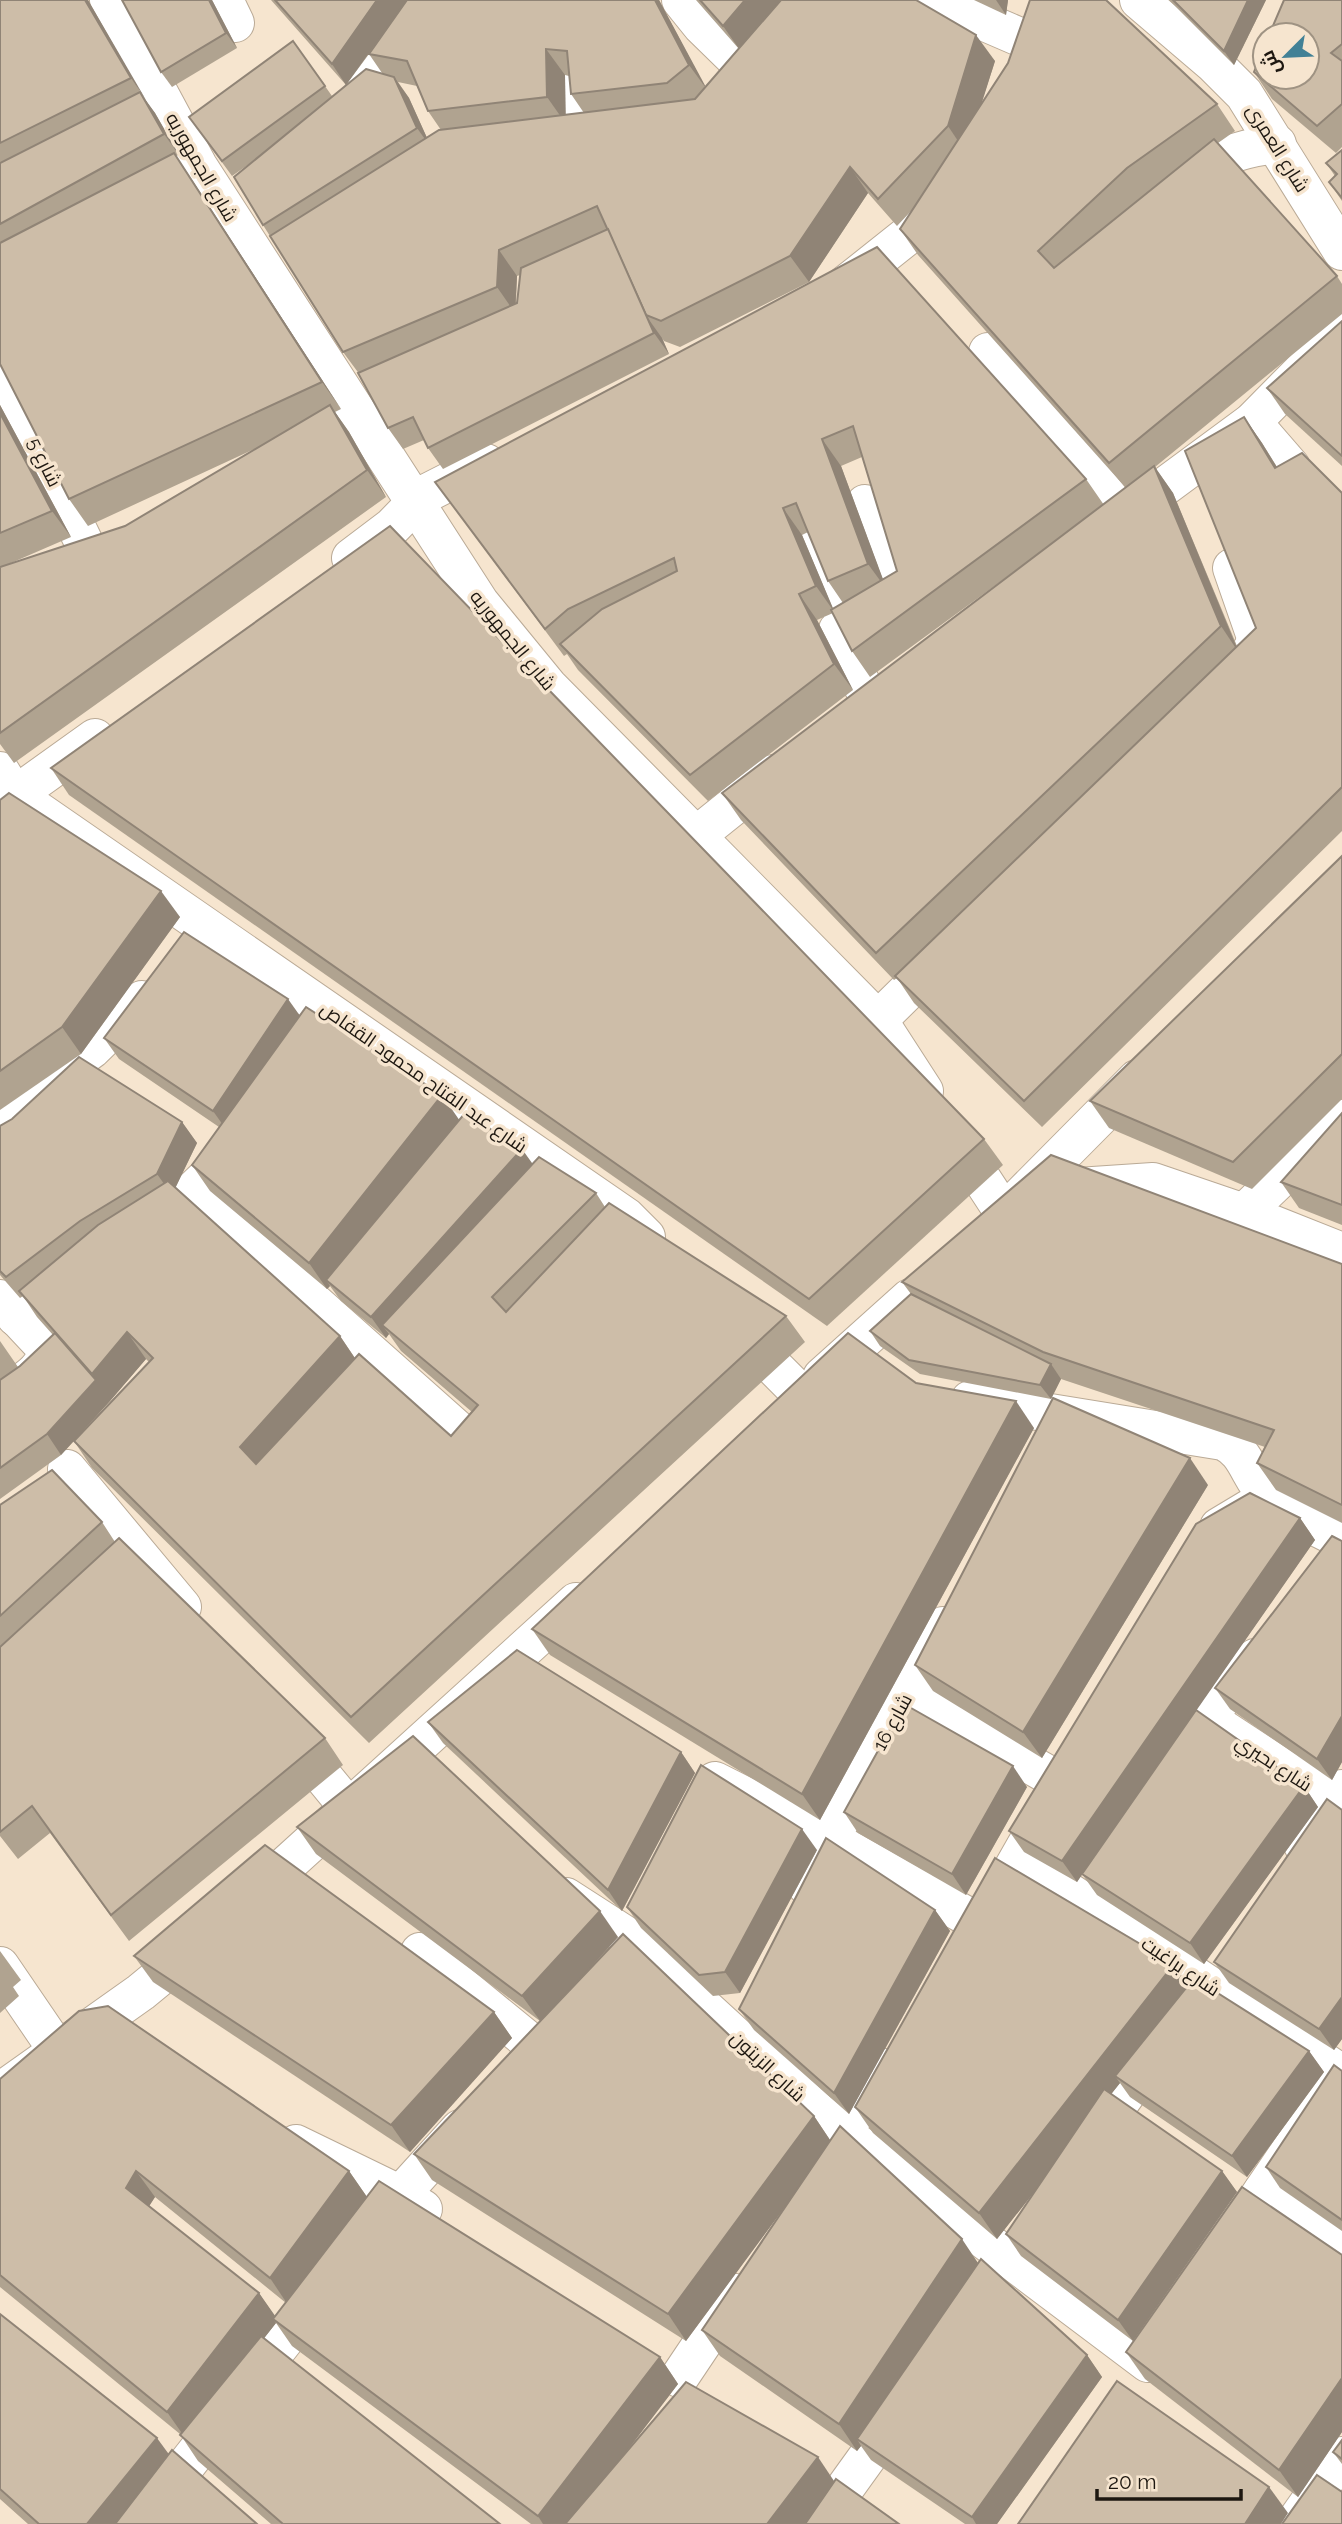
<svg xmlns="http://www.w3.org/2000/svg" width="1342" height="2524" viewBox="0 0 1342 2524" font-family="Raleway,Cairo,sans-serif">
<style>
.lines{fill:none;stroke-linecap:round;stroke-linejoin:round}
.minor-casing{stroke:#baaa96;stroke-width:40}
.tertiary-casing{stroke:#baaa96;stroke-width:40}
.minor{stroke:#fff;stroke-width:38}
.tertiary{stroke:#fff;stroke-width:38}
.wall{fill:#b0a390;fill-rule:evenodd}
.shaded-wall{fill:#908476}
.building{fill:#cdbda8;stroke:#908476;stroke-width:2}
.labels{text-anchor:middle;stroke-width:7;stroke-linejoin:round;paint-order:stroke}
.street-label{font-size:19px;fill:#1d1710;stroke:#f6e5cf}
</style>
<rect width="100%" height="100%" fill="#f6e5cf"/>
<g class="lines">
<g class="minor-casing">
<g id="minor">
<path d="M109 0 198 166 480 603 548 686 878 1020 924 1091"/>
<path d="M224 0 235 23"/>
<path d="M681 0 702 26 746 69"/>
<path d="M934 0 1022 38"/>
<path d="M1139 0 1214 64 1244 94 1342 251"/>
<path d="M575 82 578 133"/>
<path d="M346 114 362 96 383 56 424 0"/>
<path d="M1184 180C1210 157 1243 148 1277 144"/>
<path d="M988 352 1124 516"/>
<path d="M0 370 90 555"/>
<path d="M1252 422 1291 467"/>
<path d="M865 504 899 589 897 599 847 622 838 630 839 641 869 698"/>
<path d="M1126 515 1252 422 1342 331"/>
<path d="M812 541 847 622"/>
<path d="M1232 673 1253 649 1256 637 1232 568"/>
<path d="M0 771 15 795 626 1217 646 1237"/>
<path d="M696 836 773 774"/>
<path d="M878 1020 944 955"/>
<path d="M0 1116 92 1049 142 1000"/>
<path d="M955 1138 1004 1213"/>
<path d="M1078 1187 1153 1182 1244 1213 1342 1252"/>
<path d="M192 1194 471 1442"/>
<path d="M1021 1196 1137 1079"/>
<path d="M1244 1213 1342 1119"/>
<path d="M142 1224C186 1201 208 1181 236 1140"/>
<path d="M16 1317 70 1275"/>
<path d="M740 1333 803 1396"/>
<path d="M822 1377 910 1298"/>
<path d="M0 1397C17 1385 50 1371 45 1347L0 1299"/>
<path d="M970 1400 1223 1441C1247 1451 1249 1478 1267 1495 1287 1515 1318 1527 1342 1540"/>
<path d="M67 1469 182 1607"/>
<path d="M1219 1527 1269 1497"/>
<path d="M906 1694 1061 1782"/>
<path d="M1206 1718 1342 1807"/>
<path d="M293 1740 349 1808"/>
<path d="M1174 1758 1255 1658"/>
<path d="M715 1781 830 1839 981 1924"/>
<path d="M1303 1845 1342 1789"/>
<path d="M1019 1859C1127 1930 1234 2002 1342 2074L1229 2241"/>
<path d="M806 1885 943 1626"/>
<path d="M566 1897 625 1935 817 2111 869 2153 1148 2363"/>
<path d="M250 1898 576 1602"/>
<path d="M986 1916 1048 1807"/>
<path d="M420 1952 536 2047"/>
<path d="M0 1966 58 2051"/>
<path d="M0 2092 141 1992 192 1950"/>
<path d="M296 2144 399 2194 423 2209"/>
<path d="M1090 2144 1157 2051"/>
<path d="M816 2173 885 2068"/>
<path d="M1263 2191 1342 2247"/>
<path d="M383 2214 460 2129"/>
<path d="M679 2378 736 2293"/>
<path d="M140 2524 318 2297"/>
<path d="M819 2524 899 2413"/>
<path d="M1294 2524 1342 2456"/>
</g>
</g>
<g class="tertiary-casing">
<g id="tertiary">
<path d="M844 286 907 236 942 198"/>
<path d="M351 558 392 527 423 495 486 463"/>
<path d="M0 806 95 738"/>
</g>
</g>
<use href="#minor" class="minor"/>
<use href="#tertiary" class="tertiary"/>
</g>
<g class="wall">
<path d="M0 0H88L145 100 155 113 179 155 176 156 192 180 341 409 335 412 349 432 386 497 14 763 0 744V405L71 537 4 566 125 526 261 446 88 526 69 499 0 364Z"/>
<path d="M122 0H212L237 48 172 87 161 72Z"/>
<path d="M271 0H659L705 87 739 49 696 0H916L995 61 981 104H1217L1235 131 1218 143 1337 276 1342 284V314L1155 467 1173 493 1237 646 1256 628 1244 417 1262 443 1277 467 1342 493V831L1042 1127 914 1003 897 978 894 980 741 820 722 793 1053 543 870 677 852 651 833 613 817 620 853 690 708 801 578 670 567 654 564 656 435 482 877 247 1086 479 1104 505 1126 488 918 255 900 229 913 209 897 226 868 193 809 282 680 347 664 341 662 338 669 354 443 469 428 448 424 440 403 449 388 428 360 375 343 352 263 225 262 155 232 176 200 132 293 41 332 96 382 73 369 54 346 85ZM565 75 569 76 571 94 584 113 565 115ZM398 82 417 86 428 111 441 130 427 138 409 98ZM520 275 517 303H516L517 276ZM862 457 897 571 883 580 841 466ZM808 532 828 581 843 603 833 609 802 535Z"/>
<path d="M974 0H1008L1006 15Z"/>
<path d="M1169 0H1266L1234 65Z"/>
<path d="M1342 0V147L1336 153 1272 99 1254 72Z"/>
<path d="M1342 150V201L1329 182 1335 176 1326 163Z"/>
<path d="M1342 321V466L1285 414 1267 388Z"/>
<path d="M51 768 984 1139 1003 1165 827 1326 69 795Z"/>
<path d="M0 800 180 917 81 1054 0 1110Z"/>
<path d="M1342 856V1099L1252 1189 1109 1128 1090 1101Z"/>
<path d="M300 1016 459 1120 533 1164 596 1193 605 1207 786 1316 805 1342 369 1743 92 1468 74 1441 61 1455 0 1499V1341L18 1367 53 1335 37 1317 23 1296 20 1298 0 1275V1126L182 1122 197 1143 175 1188 340 1336 355 1358 451 1436 472 1412 401 1351 389 1334 386 1338 341 1301 330 1286 327 1289 210 1191 192 1165 219 1127 119 1059 104 1038ZM146 1359 149 1362 81 1433 110 1401Z"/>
<path d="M1342 1113V1225L1299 1208 1281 1182Z"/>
<path d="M1342 1264V1523L1276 1490 1257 1463 1265 1447 1061 1379 1051 1399 920 1374 880 1346 870 1331 911 1294 902 1282Z"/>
<path d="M916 1383 1034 1428 820 1820 550 1655 532 1629Z"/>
<path d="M1208 1485 1042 1758 933 1691 915 1665Z"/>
<path d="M0 1505 102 1522 115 1542 325 1738 343 1765 129 1941 50 1833 18 1859 0 1836Z"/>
<path d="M1300 1518 1315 1540 1196 1710 1304 1786 1318 1807 1204 1964 1097 1895 1082 1874 1077 1882 1024 1852 1009 1831Z"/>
<path d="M1342 1541V1762L1332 1780 1230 1709 1215 1688Z"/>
<path d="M428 1722 681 1752 695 1773 622 1911 443 1743Z"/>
<path d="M1027 1787 966 1895 858 1833 844 1812Z"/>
<path d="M1342 1810V2039L1334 2050 1229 1983 1214 1962Z"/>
<path d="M297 1827 618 1937 593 1965 814 2116 830 2140 978 2263 1087 2355 1102 2377 997 2524H965L871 2460 861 2446 857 2451 720 2356 702 2330 783 2209 686 2341 432 2180 414 2154 540 2021 316 1854Z"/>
<path d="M817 1850 740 1993 713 1996 641 1928 627 1907Z"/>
<path d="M935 1910 950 1931 849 2114 754 2030 739 2009Z"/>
<path d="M0 1951 21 1980 13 1987 19 1996 0 2013Z"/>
<path d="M134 1956 494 2012 512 2038 410 2152 153 1982Z"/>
<path d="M1174 1964 1188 1985 1309 2051 1324 2072 1247 2177 1130 2097 1120 2083 1111 2094 1222 2171 1237 2192 1133 2341 1021 2256 1006 2234 1038 2187 997 2239 873 2133 855 2107Z"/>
<path d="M1342 2071V2231L1280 2188 1266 2167Z"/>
<path d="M0 2079 349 2171 367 2197 660 2357 678 2384 617 2464 835 2481 899 2524H531L292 2346 276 2323 264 2338 500 2524H271L198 2461 180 2434 0 2287ZM155 2197 286 2303 275 2317 259 2293 149 2206Z"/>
<path d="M1342 2255V2432L1298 2497 1145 2379 1126 2352Z"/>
<path d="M0 2314 169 2454 257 2524H28L0 2499Z"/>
<path d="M1342 2440V2464L1333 2452Z"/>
</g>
<g class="shaded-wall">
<path d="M85 0H88L146 100 131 78Z"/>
<path d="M209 0H212L237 48 226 33Z"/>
<path d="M377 0H407L346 85 332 64Z"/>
<path d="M655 0H659L708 91 689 65Z"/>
<path d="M745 0H786L742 53 723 26Z"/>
<path d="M996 0H1008L1006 15Z"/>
<path d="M1248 0H1266L1234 65 1224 51Z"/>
<path d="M976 35 995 61 966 153 948 126Z"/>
<path d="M546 49 565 75 566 124 547 97Z"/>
<path d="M394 77 409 98 432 149 417 128Z"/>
<path d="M140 92 155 113 179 155 164 134Z"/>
<path d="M174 153 192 180 341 409 322 382Z"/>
<path d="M850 167 868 193 809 282 790 256Z"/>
<path d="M499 250 517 276 515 313 497 287Z"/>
<path d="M647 317 662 338 669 354 654 333Z"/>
<path d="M0 405 71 537 52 511 0 413Z"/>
<path d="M330 405 349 432 386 497 367 470Z"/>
<path d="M1244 417 1262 443 1294 495 1275 468Z"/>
<path d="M822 439 841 466 887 590 868 564Z"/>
<path d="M1154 466 1173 493 1239 653 1221 626Z"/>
<path d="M783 508 802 535 835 613 816 586Z"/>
<path d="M799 594 817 620 853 690 834 664Z"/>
<path d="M161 891 180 917 81 1054 62 1027Z"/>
<path d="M288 999 303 1020 228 1132 213 1111Z"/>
<path d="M442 1095 460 1121 326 1280 330 1286 327 1289 309 1263Z"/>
<path d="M182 1122 197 1143 172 1195 157 1174Z"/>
<path d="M522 1149 537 1170 382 1325 389 1334 386 1338 371 1317Z"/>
<path d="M127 1332 146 1359 110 1401 61 1455 47 1434 96 1380 92 1374Z"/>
<path d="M340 1336 358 1363 258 1474 240 1447Z"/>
<path d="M1051 1364 1061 1379 1051 1399 1040 1385Z"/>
<path d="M1016 1401 1034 1428 820 1820 802 1794Z"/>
<path d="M1190 1458 1208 1485 1042 1758 1023 1732Z"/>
<path d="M1300 1518 1315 1540 1077 1882 1062 1861Z"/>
<path d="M1342 1716V1762L1332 1780 1317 1759Z"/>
<path d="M681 1752 695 1773 622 1911 608 1890Z"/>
<path d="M1013 1766 1027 1787 966 1895 952 1874Z"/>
<path d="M1304 1786 1318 1807 1204 1964 1190 1943Z"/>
<path d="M802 1829 817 1850 740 1993 725 1972Z"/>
<path d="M935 1910 950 1931 849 2114 834 2093Z"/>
<path d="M600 1911 618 1937 541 2022 522 1996Z"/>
<path d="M1174 1964 1192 1991 1115 2076 1120 2083 997 2239 979 2213Z"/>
<path d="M1342 1997V2039L1334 2050 1319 2029Z"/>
<path d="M494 2012 512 2038 410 2152 391 2125Z"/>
<path d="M1309 2051 1324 2072 1247 2177 1232 2156Z"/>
<path d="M814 2116 832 2143 686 2341 668 2314Z"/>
<path d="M136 2171 155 2197 144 2214 126 2188Z"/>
<path d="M349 2171 367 2197 288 2305 270 2278Z"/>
<path d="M1222 2171 1237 2192 1133 2341 1118 2320Z"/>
<path d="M962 2239 980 2266 857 2439 861 2446 857 2451 839 2424Z"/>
<path d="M259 2293 278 2320 273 2319 276 2323 186 2439 167 2412Z"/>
<path d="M1087 2355 1102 2377 997 2524H976L972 2517Z"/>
<path d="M660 2357 678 2384 571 2524H543L538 2516Z"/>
<path d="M1342 2378V2432L1298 2497 1279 2470Z"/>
<path d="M157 2438 176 2464 127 2524H87Z"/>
<path d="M818 2457 836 2484 806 2524H767Z"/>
<path d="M1269 2487 1288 2513 1281 2524H1245Z"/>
</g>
<g class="building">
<path d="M0 0H85L131 78 0 143Z"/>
<path d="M122 0H209L226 33 161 72Z"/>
<path d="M275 0H377L332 64Z"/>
<path d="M407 0H655L689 65 667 83 571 94 567 51 546 49 547 97 428 111 407 61 369 54Z"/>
<path d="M700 0H745L723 26Z"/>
<path d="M781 0H916L976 35 948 126 878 199 850 167 790 256 661 321 646 315 597 206 499 250 497 287 343 352 270 236 439 130 695 99Z"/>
<path d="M1030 0H1106L1217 104 1127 168 1038 251 1054 268 1214 139 1337 276 1109 463 900 229 1008 63Z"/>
<path d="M1173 0H1248L1224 51Z"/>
<path d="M1284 0H1342V44L1331 53 1342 61V104L1317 126 1254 72 1265 46V77H1307V35H1269Z"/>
<path d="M293 41 325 86 222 161 189 117Z"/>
<path d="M366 69 394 77 417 128 263 225 234 177Z"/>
<path d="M140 92 164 134 0 224V163Z"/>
<path d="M1342 150V198L1329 182 1337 174 1326 163Z"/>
<path d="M174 153 322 382 69 499 0 364V243Z"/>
<path d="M608 229 654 333 428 448 413 417 388 428 358 373 517 303 521 268Z"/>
<path d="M877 247 1086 479 852 651 831 610 897 571 853 426 822 439 868 564 828 581 796 503 783 508 816 586 799 594 834 664 690 775 560 644 602 609 677 571 674 558 568 609 545 629 435 482Z"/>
<path d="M1342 321V456L1267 388Z"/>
<path d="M330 405 367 470 0 733V567L125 526Z"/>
<path d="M0 413 52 511 0 533Z"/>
<path d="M1244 417 1275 468 1302 453 1342 493V787L1024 1101 895 976 1256 628 1185 451Z"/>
<path d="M1154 466 1221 626 876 953 722 793Z"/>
<path d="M390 526 984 1139 809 1299 51 768Z"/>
<path d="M9 793 161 891 62 1027 0 1071V800Z"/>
<path d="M1342 856V1054L1233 1162 1090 1101Z"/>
<path d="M184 932 288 999 213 1111 104 1038Z"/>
<path d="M306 1007 442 1095 309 1263 192 1165Z"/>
<path d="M79 1057 182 1122 157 1174 80 1221 6 1277 0 1271V1126L12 1119Z"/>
<path d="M465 1113 522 1149 371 1317 326 1280Z"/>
<path d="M1342 1113V1205L1281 1182Z"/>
<path d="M1051 1155 1342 1264V1505L1257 1463 1274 1430 1043 1352 902 1282Z"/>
<path d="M539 1157 596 1193 492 1297 506 1312 609 1203 786 1316 351 1717 74 1441 153 1358 127 1332 92 1374 19 1291 98 1225 168 1181 340 1336 240 1447 256 1464 359 1354 451 1436 478 1405 382 1325Z"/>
<path d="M911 1294 1051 1364 1040 1385 909 1360 870 1331Z"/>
<path d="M55 1333 96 1380 47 1434 0 1468V1380L20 1366Z"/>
<path d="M848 1333 916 1383 1016 1401 802 1794 532 1629Z"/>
<path d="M1053 1398 1190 1458 1023 1732 915 1665Z"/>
<path d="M52 1470 102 1522 0 1616V1505Z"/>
<path d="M1250 1493 1300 1518 1062 1861 1009 1831 1196 1524Z"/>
<path d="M1332 1536 1342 1541V1716L1317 1759 1215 1688Z"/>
<path d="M119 1538 325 1738 111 1915 32 1806 0 1832V1647Z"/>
<path d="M517 1650 681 1752 608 1890 428 1722Z"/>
<path d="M904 1704 1013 1766 952 1874 844 1812Z"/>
<path d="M1196 1710 1304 1786 1190 1943 1082 1874Z"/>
<path d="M413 1736 600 1911 522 1996 297 1827Z"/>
<path d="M701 1765 802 1829 725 1972 699 1975 627 1907Z"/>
<path d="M1327 1799 1342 1810V1997L1319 2029 1214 1962Z"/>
<path d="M826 1838 935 1910 834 2093 739 2009Z"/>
<path d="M265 1845 494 2012 391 2125 134 1956Z"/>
<path d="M995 1858 1174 1964 979 2213 855 2107Z"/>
<path d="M623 1934 814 2116 668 2314 414 2154Z"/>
<path d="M1194 1978 1309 2051 1232 2156 1115 2076Z"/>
<path d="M108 2006 349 2171 270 2278 136 2171 126 2188 259 2293 167 2412 0 2275V2079L79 2011Z"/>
<path d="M1334 2065 1342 2071V2220L1266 2167Z"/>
<path d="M1104 2089 1222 2171 1118 2320 1006 2234Z"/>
<path d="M840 2126 962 2239 839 2424 702 2330Z"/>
<path d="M379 2181 660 2357 538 2516 273 2319Z"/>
<path d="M1242 2187 1342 2255V2378L1279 2470 1126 2352Z"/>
<path d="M981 2259 1087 2355 972 2517 857 2439Z"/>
<path d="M0 2314 157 2438 87 2524H39L0 2489Z"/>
<path d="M261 2336 500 2524H283L180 2435Z"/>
<path d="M1117 2381 1269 2487 1245 2524H1018Z"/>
<path d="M686 2382 818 2457 767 2524H565Z"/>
<path d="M1342 2440V2459L1333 2452Z"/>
<path d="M172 2450 257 2524H115Z"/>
<path d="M1317 2475 1342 2492V2524H1282Z"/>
<path d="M836 2479 899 2524H805Z"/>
</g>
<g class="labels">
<g class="street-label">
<text transform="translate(1278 148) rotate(58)" y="7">شارع العمرى</text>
<text transform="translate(202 167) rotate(60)" y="7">شارع الجمهوريه</text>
<text transform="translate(45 462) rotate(64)" y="7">شارع 5</text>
<text transform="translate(513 640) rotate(51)" y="7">شارع الجمهوريه</text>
<text transform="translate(424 1077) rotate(35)" y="7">شارع عبد الفتاح محمود القفاص</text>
<text transform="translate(892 1722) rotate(-62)" y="7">شارع 16</text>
<text transform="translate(1274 1763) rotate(33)" y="7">شارع بحيري</text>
<text transform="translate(1181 1966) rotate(34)" y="7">شارع براغيت</text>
<text transform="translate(768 2066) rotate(43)" y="7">شارع الزيتون</text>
</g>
</g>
<g transform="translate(1286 56) rotate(246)"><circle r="33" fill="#f6e5cf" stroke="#9f9383" stroke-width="2"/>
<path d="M0-5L12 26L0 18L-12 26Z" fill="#428196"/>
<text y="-10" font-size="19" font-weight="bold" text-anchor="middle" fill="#1d1710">ش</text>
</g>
<path d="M1097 2489v10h144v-10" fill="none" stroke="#1d1710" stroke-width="3.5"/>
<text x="1108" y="2489" font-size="21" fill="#1d1710" stroke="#f6e5cf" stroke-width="5" paint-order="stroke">20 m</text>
</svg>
